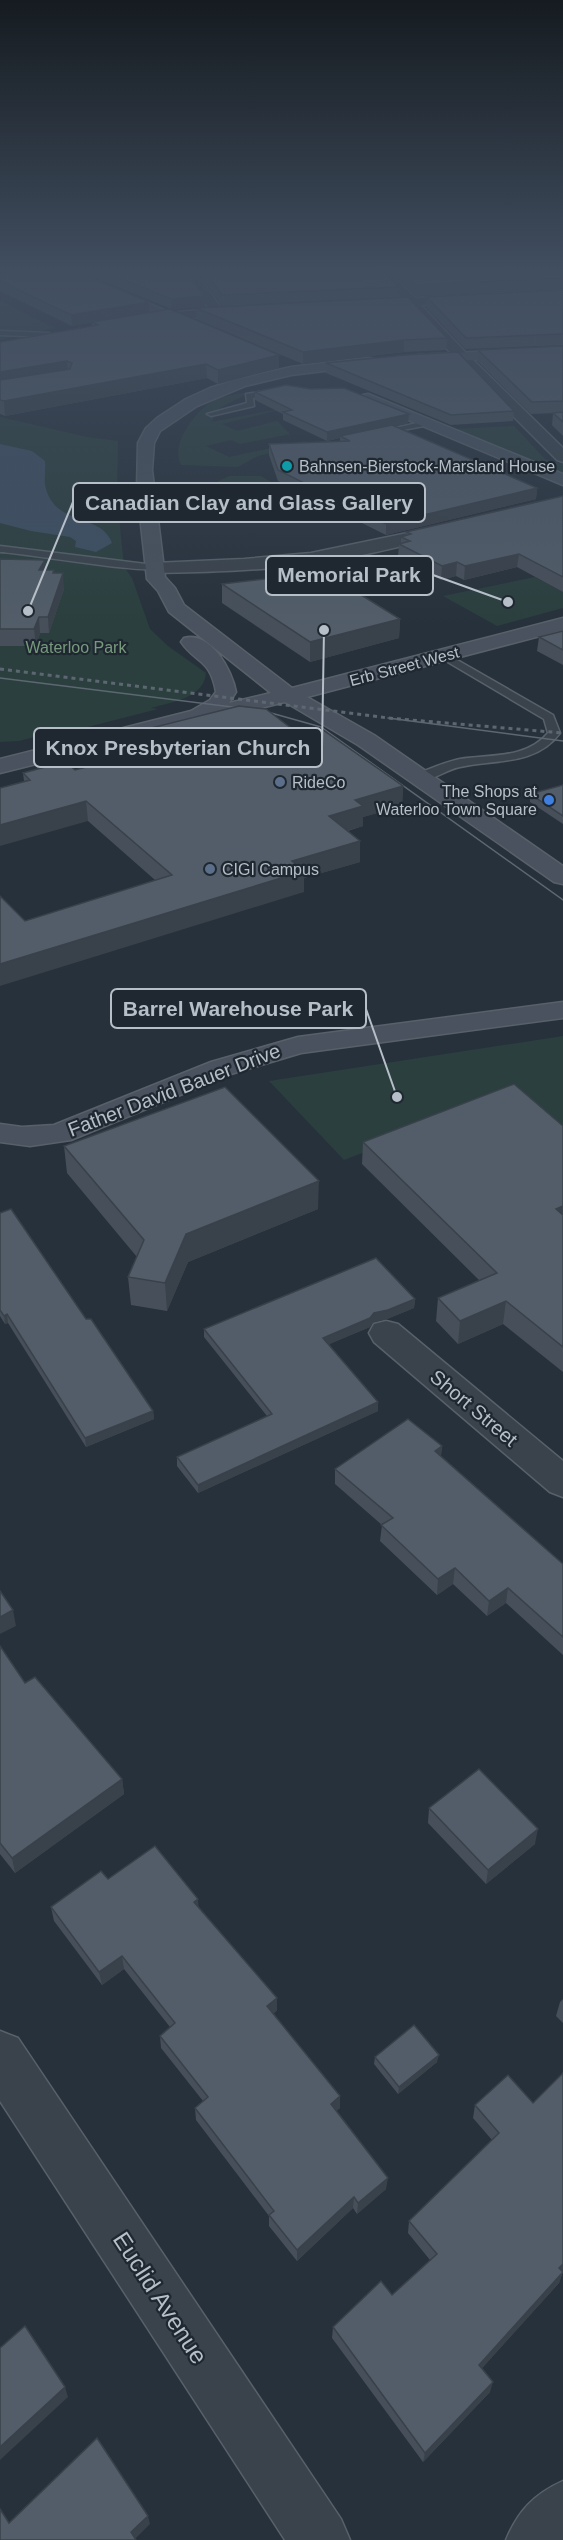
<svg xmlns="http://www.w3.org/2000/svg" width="563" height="2540" viewBox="0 0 563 2540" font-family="Arial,sans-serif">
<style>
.green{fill:#2b3f3e}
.water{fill:#3e5062}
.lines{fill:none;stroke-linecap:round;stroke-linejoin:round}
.lane-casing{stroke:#58616a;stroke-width:3}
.street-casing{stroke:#58616a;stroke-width:3}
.secondary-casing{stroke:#58616a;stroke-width:3}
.lane{fill:#3a434c;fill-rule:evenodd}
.street{fill:#3a434c;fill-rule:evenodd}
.secondary{fill:#49525e;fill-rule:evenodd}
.tram{stroke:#5d6772;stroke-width:1.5}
.rail{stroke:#5d6772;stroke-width:3;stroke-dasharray:4 4;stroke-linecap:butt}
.wall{fill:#47505a}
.shaded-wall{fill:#39414a}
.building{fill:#525d69;stroke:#39414a;stroke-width:1.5}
.culture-dot{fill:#0f9aa8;stroke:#1f2831;stroke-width:2}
.service-dot{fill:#5c6f8a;stroke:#1f2831;stroke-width:2}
.shop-dot{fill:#3f7fe0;stroke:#1f2831;stroke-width:2}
.labels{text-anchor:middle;stroke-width:4.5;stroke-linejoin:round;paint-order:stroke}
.far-poi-label{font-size:16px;fill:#b6bec7;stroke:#1f2831;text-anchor:start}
.far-park-label{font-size:16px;fill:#779a7d;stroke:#1f2831}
.far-street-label{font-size:16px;fill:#b6bec7;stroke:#1f2831}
.street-label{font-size:20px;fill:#b6bec7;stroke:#1f2831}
.near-street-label{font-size:24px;fill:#b6bec7;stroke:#1f2831}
.leader{fill:none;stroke:#b6bec7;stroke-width:2}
.callout-dot{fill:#b6bec7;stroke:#1f2831;stroke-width:2}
.callout{fill:#1f2831;stroke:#b6bec7;stroke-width:2}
.callout-label{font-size:21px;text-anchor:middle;font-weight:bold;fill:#b6bec7}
</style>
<rect width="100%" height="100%" fill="#27313b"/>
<g class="green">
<path d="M0 301 54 328 0 340Z"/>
<path d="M251 392 221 407 211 422 290 407 222 424 237 431 277 421 290 434 240 444 231 440 206 446 229 457 305 441 309 444 258 456 238 467 181 465C171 445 191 418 207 405 218 396 237 394 251 392Z"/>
<path d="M0 417 87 437 118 441 117 496 124 567 132 578 150 629 168 646 206 673C204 698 172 702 151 708L158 709 80 729 74 727 19 741 0 742Z"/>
<path d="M514 426 545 459 563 464V474L455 429Z"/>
<path d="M229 476H261L271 482 180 500 178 485 217 482Z"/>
<path d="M535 577 563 592V608L497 626 443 596Z"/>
<path d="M563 1036V1131L520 1093 344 1160 269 1081Z"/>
</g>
<path class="water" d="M0 444 32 451 45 461C46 469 44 477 45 485 54 528 101 512 112 543L96 552 75 547 76 541 70 537 31 531 0 523Z"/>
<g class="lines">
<g class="lane-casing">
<g id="lane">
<path d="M0 331 49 333 53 335 49 337 0 335Z"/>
<path d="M278 389 282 391 281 393 253 398 254 406 211 416 207 414 247 403 246 394Z"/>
<path d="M426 421 430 423 429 425 377 435 373 433Z"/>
<path d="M0 546 154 565 159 568C149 575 24 553 0 552Z"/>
<path d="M445 653 553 715 560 733C535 766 496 759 460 767 447 769 430 783 416 780L414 777 416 774C430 769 445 762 460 759 491 754 526 759 548 733L544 719 441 658 440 656Z"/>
<path d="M125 731 129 732 153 756V762L131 765V759L140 757 119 735Z"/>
</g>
</g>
<g class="street-casing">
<g id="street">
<path d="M183 272H195L221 308 241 306 247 310 241 314 132 323 131 320 132 317 137 316 209 309Z"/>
<path d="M378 272H390L415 298 563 290V298L421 305 467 354 563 448V462L557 460 457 360 408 306 363 307 361 304 367 300 402 298Z"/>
<path d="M446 525 452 526 455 530 452 534C405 545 357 558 309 564 258 571 206 572 154 573L148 572 145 568 148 564 154 563 244 559 311 553Z"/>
<path d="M386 1321 398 1324 563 1461V1497L550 1492 374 1342 369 1333 374 1324Z"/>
<path d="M0 2031 18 2038 341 2519 350 2540H285L0 2101Z"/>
<path d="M563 2481V2540H506C518 2511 534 2494 563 2481Z"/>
</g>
</g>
<g class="secondary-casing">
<g id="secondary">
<path d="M60 272H76L205 328 198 332 193 331Z"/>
<path d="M563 347V355L418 363 411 359 418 355Z"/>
<path d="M369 358 374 359 376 362 374 365 291 375 245 386 197 406 160 431 154 443 152 470 165 577 175 588 184 605 292 688 563 618V630L307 697 374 735 563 866V884L554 882 358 745 285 702 0 773V759L191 711 210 700 216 692C210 658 196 664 181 642L184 638C211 631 232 670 236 692L229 703 271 693 169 612 158 591 147 579 137 489 138 443 146 428 157 418 186 399 210 388 235 380 291 367Z"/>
<path d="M368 394 563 474V485L363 401 361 398 363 395Z"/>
<path d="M563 1002V1018L301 1053 231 1074 71 1140 30 1146 0 1142V1124L22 1127 54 1125 211 1062 298 1037Z"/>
</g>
</g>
<use href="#lane" class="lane"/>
<use href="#street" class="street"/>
<use href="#secondary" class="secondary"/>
<g class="tram">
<path d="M0 678 264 711 321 727 563 900"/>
<path d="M388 718 563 741"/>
</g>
<path class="rail" d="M0 669 388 718 563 733"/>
</g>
<g class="wall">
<path d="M81 272H187L205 307 172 309Z"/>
<path d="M198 272H384L398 287 397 297 222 306Z"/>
<path d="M393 272H563V288L416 296Z"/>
<path d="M0 274 149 302V312L279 368 218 384 207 378 5 416 0 414V342L92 326V322L72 326 0 291Z"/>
<path d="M563 290V345L465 349 426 307 427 297Z"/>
<path d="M196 308 447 338 446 350 404 352 303 364 196 319Z"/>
<path d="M563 346V436L552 425 553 413H557L531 414 477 361 478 350Z"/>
<path d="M326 363 514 411 513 421 451 425 326 373Z"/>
<path d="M255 392 408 423 394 426 537 488 536 499 386 535 278 481 269 455V444L340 441V438L327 441 283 420V414L255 400Z"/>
<path d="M563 496V592L517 567 464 580 456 576 441 580 398 557 399 544 401 543V537L406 535V532Z"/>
<path d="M0 559 45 560 46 570 54 573 64 589 49 633H40L36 646H0Z"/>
<path d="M222 584 400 619 399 638 310 662 222 603Z"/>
<path d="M563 631V665L537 651 539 637Z"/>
<path d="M151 728 300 735 403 786 402 806 363 817V826L348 831 360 862 304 878V892L25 921 155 880 88 821 24 781 23 773 75 770 155 749 153 748Z"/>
<path d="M563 785V824L530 802V794Z"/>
<path d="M563 1126V1372L503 1324 458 1344 436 1321 438 1298 480 1281 362 1164 363 1142Z"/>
<path d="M64 1146 318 1209 188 1262 167 1311 131 1305 128 1277 137 1257 67 1173Z"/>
<path d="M0 1213 86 1319 153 1411 154 1419 86 1447 8 1323 5 1324 0 1316Z"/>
<path d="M415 1299 414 1308 387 1319 373 1322 370 1327 329 1344 378 1411 198 1493 177 1466V1457L267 1416 204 1337V1329Z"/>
<path d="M442 1446 441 1456 563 1564V1655L506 1603 487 1616 453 1584 437 1595 380 1541 382 1525 335 1484V1469Z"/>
<path d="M0 1646 25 1683 122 1779 124 1794 15 1873 0 1854Z"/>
<path d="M429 1808 535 1844 486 1884 428 1823Z"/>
<path d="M108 1879 198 1907 277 2010 273 2014 340 2096V2108L336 2111 386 2189 357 2214 353 2208 297 2261 269 2226V2216L196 2120 195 2108 203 2101 161 2048 160 2036 170 2027 124 1969 102 1985 54 1921 51 1907Z"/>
<path d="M563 1999V2023L556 2016 560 2002Z"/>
<path d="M375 2057 437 2062 398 2094 374 2064Z"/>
<path d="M563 2073V2271L559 2283 482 2368 490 2392 423 2462 332 2338 333 2327 392 2295 430 2260 408 2233 409 2221 492 2140 473 2118 475 2105 533 2103Z"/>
</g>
<g class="shaded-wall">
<path d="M204 296 205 307 172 309 171 299Z"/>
<path d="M149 302V313L72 326 71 315Z"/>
<path d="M404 340V352L303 364V352Z"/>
<path d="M279 355V368L218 384V370Z"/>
<path d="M67 361 68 375 0 386V372Z"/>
<path d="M206 364 207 378 5 416 4 401Z"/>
<path d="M409 414 408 423 343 437 340 436V438L327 441V432Z"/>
<path d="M537 488 536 499 386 535V524Z"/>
<path d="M519 554 517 567 464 580 465 566Z"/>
<path d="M45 560 47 576 39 570Z"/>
<path d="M457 562 456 576 441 580 442 566Z"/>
<path d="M63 573 64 589 49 633 48 617Z"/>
<path d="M39 617 40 633 36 646 34 629Z"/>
<path d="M400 619 399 638 310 662V642Z"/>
<path d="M403 786 402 806 363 817V826L328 836 329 816 355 800Z"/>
<path d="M86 801 88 821 0 846V825Z"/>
<path d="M360 841V862L304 878V892L0 986V964L292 861Z"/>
<path d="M319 1181 318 1209 188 1262 167 1311 165 1283 186 1234Z"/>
<path d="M563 1206V1227L556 1209Z"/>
<path d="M415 1299 414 1308 387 1319 373 1322 370 1327 323 1347V1338L374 1313Z"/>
<path d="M506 1301 503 1324 458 1344 460 1321Z"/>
<path d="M7 1314 8 1323 5 1324 4 1316Z"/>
<path d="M378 1402V1411L198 1493V1485Z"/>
<path d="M153 1411 154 1419 86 1447 85 1438Z"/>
<path d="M442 1446 440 1461 435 1451Z"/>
<path d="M455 1568 453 1584 437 1595 438 1579Z"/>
<path d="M508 1588 506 1603 487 1616 489 1601Z"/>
<path d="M13 1610 16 1626 0 1634V1617Z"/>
<path d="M122 1779 124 1794 15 1873 12 1858Z"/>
<path d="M538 1829 535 1844 486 1884 488 1870Z"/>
<path d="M198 1899 199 1912 194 1902Z"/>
<path d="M122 1956 124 1969 102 1985 99 1972Z"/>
<path d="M277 1998V2010L267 2019V2006Z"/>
<path d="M439 2055 437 2062 398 2094 399 2087Z"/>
<path d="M340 2096V2108L330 2116 331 2104Z"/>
<path d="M388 2178 386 2189 357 2214 358 2203Z"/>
<path d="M354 2197 353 2208 297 2261V2250Z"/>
<path d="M563 2264V2271L555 2279 559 2268Z"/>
<path d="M563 2272 559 2283 476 2375 479 2365Z"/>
<path d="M493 2382 490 2392 423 2462 425 2453Z"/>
<path d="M65 2387 68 2397 0 2460V2447Z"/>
<path d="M148 2516 150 2524 134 2540 131 2532Z"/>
</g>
<g class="building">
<path d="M15 272H77L149 302 71 315 0 281V274Z"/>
<path d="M105 272H187L204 296 171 299Z"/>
<path d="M205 272H384L398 287 222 295Z"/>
<path d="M403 272H563V278L416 285Z"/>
<path d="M563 290V334L466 338 427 297Z"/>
<path d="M408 297 447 338 404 340 303 352 196 308Z"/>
<path d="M170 309 279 355 218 370 206 364 4 401 0 400V380L70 369 72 363 67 361 0 372V342L98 325 92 322Z"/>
<path d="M563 346V401L532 402 478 350Z"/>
<path d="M458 352 514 411 451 415 326 363 405 355Z"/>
<path d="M286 385 311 389 344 388 409 414 327 432 283 412 292 410 255 392Z"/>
<path d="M563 412V422L553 413Z"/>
<path d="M392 425 537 488 386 524 278 470 269 444 350 441 340 436Z"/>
<path d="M563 496V577L519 554 465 566 457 562 442 566 399 544 410 541 401 537 411 534 406 532Z"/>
<path d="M0 559 45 560 39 570H54L53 573H63L48 617H39L34 629H0Z"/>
<path d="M324 572 400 619 310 642 222 584Z"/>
<path d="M563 631V650L539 637Z"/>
<path d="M239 706 266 709 300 735 323 730 403 786 355 800 363 806 329 816 360 841 292 861 304 871 0 964V896L25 921 172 875 86 801 0 825V788L30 780 23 773 56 764 69 765 75 770 172 745 151 728Z"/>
<path d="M563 785V816L530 794Z"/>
<path d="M514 1084 563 1126V1206L556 1209 563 1215V1347L506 1301 460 1321 438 1298 497 1273 363 1142Z"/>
<path d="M225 1087 319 1181 186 1234 165 1283 128 1277 144 1240 64 1146Z"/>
<path d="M11 1209 86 1319H91L153 1411 85 1438 7 1314 4 1316 0 1310V1213Z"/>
<path d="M376 1258 415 1299 388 1310 374 1313 370 1318 323 1338 378 1402 198 1485 177 1457 272 1414 204 1329Z"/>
<path d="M408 1419 442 1446 435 1451 563 1564V1637L508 1588 489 1601 455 1568 438 1579 381 1525 393 1518 335 1469Z"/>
<path d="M0 1591 13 1610 0 1617Z"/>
<path d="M0 1646 25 1683 35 1677 122 1779 12 1858 0 1843Z"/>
<path d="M479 1769 538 1829 488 1870 429 1808Z"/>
<path d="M155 1846 198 1899 194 1902 277 1998 267 2006 340 2096 331 2104 388 2178 358 2203 354 2197 297 2250 269 2215 274 2211 195 2108 208 2097 160 2036 175 2023 122 1956 99 1972 51 1907 101 1871 108 1879Z"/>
<path d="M414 2025 439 2055 399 2087 375 2057Z"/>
<path d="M563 2073V2264L559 2268 563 2272 479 2365 493 2382 425 2453 333 2327 381 2281 392 2295 437 2254 409 2221 499 2133 475 2105 508 2075 533 2103Z"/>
<path d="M25 2326 65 2387 0 2447V2348Z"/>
<path d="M97 2438 148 2516 131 2532 136 2540H0V2509L9 2523Z"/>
</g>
<linearGradient id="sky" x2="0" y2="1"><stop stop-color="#151b20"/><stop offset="0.43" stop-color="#414e60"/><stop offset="1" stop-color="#414e60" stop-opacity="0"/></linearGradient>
<rect width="563" height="627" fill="url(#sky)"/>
<circle class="culture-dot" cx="287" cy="466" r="6"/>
<g class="service-dot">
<circle cx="280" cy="782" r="6"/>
<circle cx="210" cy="869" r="6"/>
</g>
<circle class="shop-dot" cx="549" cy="800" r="6"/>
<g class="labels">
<g class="far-poi-label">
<text x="299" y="472">Bahnsen-Bierstock-Marsland House</text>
<text x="292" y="788">RideCo</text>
<text x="537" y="797" text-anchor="end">The Shops at<tspan x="537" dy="18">Waterloo Town Square</tspan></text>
<text x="222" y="875">CIGI Campus</text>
</g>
<g class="far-park-label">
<text x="76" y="653">Waterloo Park</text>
</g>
<g class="far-street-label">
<text transform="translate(404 666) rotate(-15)" y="6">Erb Street West</text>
</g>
<g class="street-label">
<text transform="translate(174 1090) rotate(-21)" y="7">Father David Bauer Drive</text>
<text transform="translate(474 1408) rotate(40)" y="7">Short Street</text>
</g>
<g class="near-street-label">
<text transform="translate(160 2298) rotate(57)" y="8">Euclid Avenue</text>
</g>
</g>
<path class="leader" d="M28 611L73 502M508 602L433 575M324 630L322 747M397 1097L366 1009"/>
<g class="callout-dot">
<circle cx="28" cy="611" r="6"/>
<circle cx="508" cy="602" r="6"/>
<circle cx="324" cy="630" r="6"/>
<circle cx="397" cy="1097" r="6"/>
</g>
<g class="callout">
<rect x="73" y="483" width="352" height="39" rx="6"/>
<rect x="266" y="556" width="167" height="39" rx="6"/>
<rect x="34" y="728" width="288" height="39" rx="6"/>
<rect x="111" y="989" width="255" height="39" rx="6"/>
</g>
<g class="callout-label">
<text x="249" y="510">Canadian Clay and Glass Gallery</text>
<text x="349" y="582">Memorial Park</text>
<text x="178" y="755">Knox Presbyterian Church</text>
<text x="238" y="1016">Barrel Warehouse Park</text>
</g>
</svg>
